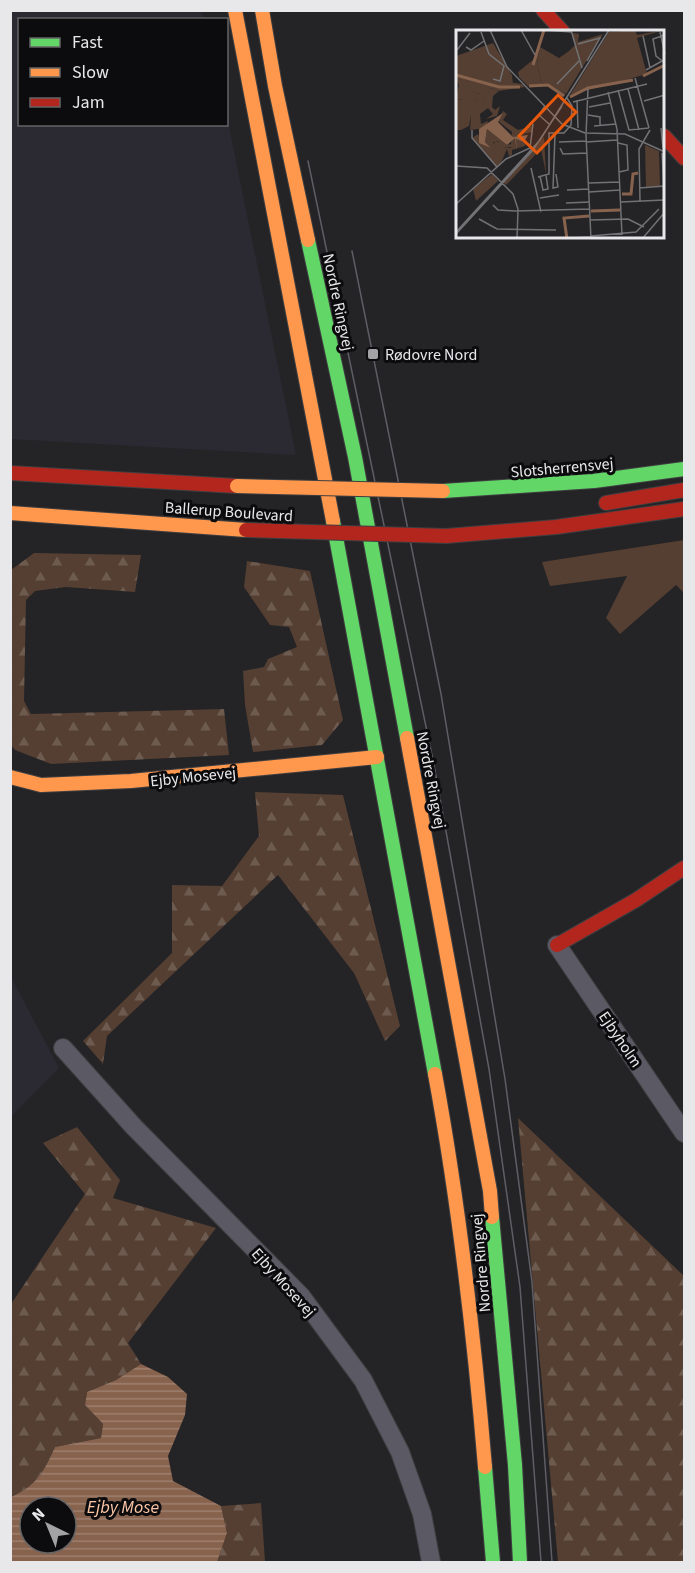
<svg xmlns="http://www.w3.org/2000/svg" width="695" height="1573" viewBox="0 0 695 1573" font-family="'Source Sans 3',sans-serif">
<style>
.built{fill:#2b2a33}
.green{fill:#543f32}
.forest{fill:url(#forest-firs)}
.water{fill:url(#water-rules);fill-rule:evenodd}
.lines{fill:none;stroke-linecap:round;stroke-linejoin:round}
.street-casing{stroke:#3f3f41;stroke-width:20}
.fast-casing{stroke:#3f3f41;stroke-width:16}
.slow-casing{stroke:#3f3f41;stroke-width:16}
.jam-casing{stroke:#3f3f41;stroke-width:16}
.street{stroke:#5a5964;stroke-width:18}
.fast{stroke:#63d668;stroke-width:14}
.slow{stroke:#ff974d;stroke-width:14}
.jam{stroke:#b3261e;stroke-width:14}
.tram{stroke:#605e65;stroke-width:1.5}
.slow-bridge-casing{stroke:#3f3f41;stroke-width:16;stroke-linecap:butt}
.jam-bridge-casing{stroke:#3f3f41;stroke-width:16;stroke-linecap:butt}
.slow-bridge{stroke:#ff974d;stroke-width:14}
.jam-bridge{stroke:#b3261e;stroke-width:14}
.poi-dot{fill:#a3a3a6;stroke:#0c0c0e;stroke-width:2}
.labels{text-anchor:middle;stroke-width:6;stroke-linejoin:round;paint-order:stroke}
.street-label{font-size:16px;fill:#e8e8eb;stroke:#0c0c0e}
.poi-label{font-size:16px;fill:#e8e8eb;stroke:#0c0c0e;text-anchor:start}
.water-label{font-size:18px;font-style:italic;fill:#fcc6a7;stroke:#0c0c0e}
.inset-river{fill:none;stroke:#87624d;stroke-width:3}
.inset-road{fill:none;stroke:#727275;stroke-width:1.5}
.view{fill:#e8590c;fill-opacity:0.15;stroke:#e8590c;stroke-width:3}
.inset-edge{fill:none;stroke:#e8e8eb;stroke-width:3}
</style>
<defs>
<pattern id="forest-firs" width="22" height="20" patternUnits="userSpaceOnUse" patternTransform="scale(1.5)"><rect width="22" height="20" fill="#543f32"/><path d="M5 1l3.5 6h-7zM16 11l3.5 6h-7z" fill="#6d5b50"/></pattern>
<pattern id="water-rules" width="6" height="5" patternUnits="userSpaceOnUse" patternTransform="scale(1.5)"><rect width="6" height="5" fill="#87624d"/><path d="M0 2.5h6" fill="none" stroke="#9e806f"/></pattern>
</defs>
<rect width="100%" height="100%" fill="#242326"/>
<g class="built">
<path d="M10 11H201L204 19 20 20V124H226L227 117 296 455 11 439Z"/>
<path d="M11 977 59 1068 11 1117H10Z"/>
</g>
<path class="green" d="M684 540V593L676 585 620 634 606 618 627 576 550 586 542 562Z"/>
<g class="forest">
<path d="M34 553 141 555 135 592 66 587 35 591 26 600 24 701 31 714 224 709 229 755 51 764 15 750 10 744 11 570Z"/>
<path d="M247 561 310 571 343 720 322 745 253 752 245 705 243 671 264 667 268 659 297 647 289 627 270 625 244 587Z"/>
<path d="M255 792 343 795 400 1026 385 1041 354 973 278 875 107 1036 103 1064 83 1041 172 953V885L222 886 259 836Z"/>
<path d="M518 1118 684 1276V1562H558Z"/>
<path d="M77 1127 120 1180 113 1198 216 1228 128 1343 141 1364 116 1380 87 1392 85 1405 103 1424 101 1438 55 1447C43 1473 37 1485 11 1497V1304L85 1194 43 1143Z"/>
<path d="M261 1503 265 1562H217L227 1533 221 1506Z"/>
</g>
<path class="water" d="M141 1364 168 1377 187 1394 185 1415 168 1456 173 1481 221 1506 227 1533 217 1562H11V1497C37 1485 43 1473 55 1447L101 1438 103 1424 85 1405 87 1392 116 1380ZM30 1507H66V1543H30Z"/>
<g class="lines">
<g class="street-casing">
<g id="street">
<path d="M557 945 684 1133"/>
<path d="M63 1048 134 1127 301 1296 363 1380 400 1452 422 1514 431 1562"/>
</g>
</g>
<g class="fast-casing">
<g id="fast">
<path d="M308 240 355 457 407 738"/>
<path d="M443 491 594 481 684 469"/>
<path d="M333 521 435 1074"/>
<path d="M492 1217 515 1465 520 1562"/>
<path d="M485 1467 493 1562"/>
</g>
</g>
<g class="slow-casing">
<g id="slow">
<path d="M235 10 333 521"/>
<path d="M262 10 275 86 308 240"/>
<path d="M10 513 246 530"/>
<path d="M407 738 490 1191 492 1217"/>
<path d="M10 777 41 785 131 781 377 757"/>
<path d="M435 1074C459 1204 474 1335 485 1467"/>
</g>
</g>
<g class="jam-casing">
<g id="jam">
<path d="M543 10 563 32"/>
<path d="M664 136 684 158"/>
<path d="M10 473 237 486"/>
<path d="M606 503 684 490"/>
<path d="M446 536 556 527 684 509"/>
<path d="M557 945 636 900 684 868"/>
</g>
</g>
<use href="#street" class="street"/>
<use href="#fast" class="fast"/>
<use href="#slow" class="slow"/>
<use href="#jam" class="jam"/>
<g class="tram">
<path d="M308 161 434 765 489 1069 520 1287 541 1562"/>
<path d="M352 251 441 694 505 1079 532 1282 552 1562"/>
</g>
<g class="slow-bridge-casing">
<path id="slow-bridge" d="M237 486 443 491"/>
</g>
<g class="jam-bridge-casing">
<path id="jam-bridge" d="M246 530 446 536"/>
</g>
<use href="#slow-bridge" class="slow-bridge"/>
<use href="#jam-bridge" class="jam-bridge"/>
</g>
<rect class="poi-dot" x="367" y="348" width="12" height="12" rx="3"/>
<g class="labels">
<g class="street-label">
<text transform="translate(339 302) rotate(78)" y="6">Nordre Ringvej</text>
<text transform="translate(562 467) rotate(-5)" y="6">Slotsherrensvej</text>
<text transform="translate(229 511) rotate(4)" y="6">Ballerup Boulevard</text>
<text transform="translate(193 776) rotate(-6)" y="6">Ejby Mosevej</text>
<text transform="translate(432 780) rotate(79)" y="6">Nordre Ringvej</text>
<text transform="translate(621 1039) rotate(56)" y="6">Ejbyholm</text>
<text transform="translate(480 1263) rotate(-95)" y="6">Nordre Ringvej</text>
<text transform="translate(284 1282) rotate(48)" y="6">Ejby Mosevej</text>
</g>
<g class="poi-label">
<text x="385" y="360">Rødovre Nord</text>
</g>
<g class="water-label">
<text x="123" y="1513">Ejby Mose</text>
</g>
</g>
<g transform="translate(456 30)">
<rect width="208" height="208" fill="#242326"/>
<path d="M84 16 81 32 85 52 94 54 109 64V66L92 55 72 56 63 47 62 42 78 29ZM0 44 66 54 69 57 43 61 34 58 30 70 19 81 20 71 9 68V64H25L2 59 12 60 0 51ZM0 69 7 70 15 85 13 96 5 100H0ZM39 111 46 112 48 118H56V125L53 126 51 119 45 133 36 118ZM36 144 42 151 20 171 17 159Z" fill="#543f32"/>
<path d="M0 53H11L13 61 25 64H9L21 72 20 78 30 70 19 68H26L34 58 43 61 37 66 36 77 39 80 44 76 41 86 30 89 37 84 32 78 24 84 25 94 32 91 30 98 14 100 15 86H7V70L0 69 3 54ZM47 81 51 84 47 90 62 100 76 96 77 102 64 104 67 112 71 111 69 116 56 120 55 117 47 118 43 111 37 112 45 133 40 137 16 108 22 104 25 112 35 118 29 112 31 99 51 115 55 114 56 102 42 91ZM88 107 90 144 85 119 50 155 47 152Z" fill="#543f32"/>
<path d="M179 0 181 5 208 0 181 8 191 44 114 65 153 2ZM116 3 123 4 122 12 147 4 110 64 85 52 81 32 84 17 103 28 113 21 119 15ZM37 13 56 45 57 55 0 44V26ZM189 115 203 121 204 156 190 157Z" fill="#543f32"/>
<path d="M47 83 42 92 57 107 72 105 68 112 60 109 61 121 59 108 51 115 31 99 29 112 35 118 23 113V99Z" fill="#87624d"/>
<path class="inset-river" d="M77 35 88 0M0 45 43 57H64M187 46 209 35M73 56 92 55 108 66M114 67 132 58 177 50M166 164H175L177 144 182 143M135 181 164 180M111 209 108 188 133 186"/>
<path class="inset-road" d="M7 0H31M34 0 51 37 106 94 129 103 169 104 209 122M65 0 79 25M90 0 115 2M115 0 126 38M25 2 33 24 48 36 44 51 37 49M204 2 209 24M209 5 197 9 200 26 209 33M187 6 194 38M122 14 144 8 131 31M10 17 15 20 28 11M1 20 14 3M190 40 206 31M179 48 193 98M101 54 123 31M132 59 130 105 135 209M172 59 183 100M162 60 173 100 193 98M152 62 161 99 166 205M121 70 122 98M188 71 209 65M117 72 191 54M89 76 83 85 93 94M133 77 154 73M132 85 144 87V95M138 96 160 94M205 98 207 118M16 100V108L41 137M99 105 97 158 102 157 100 144M103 112 130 111M130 112 161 110M162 113 171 115 172 140 163 142M104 118 107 124 131 123M206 123 208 156M0 136 31 138 57 164 62 179 61 209M75 138 85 182M84 146 87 160 92 159 90 145M82 147 93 144V103H108L115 95 116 76 111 68M133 153 164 152M183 158 209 156M111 160 133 159M133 162 164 160M84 168 103 165M184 171 183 119 194 100M165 172 208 170M110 173 134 172M0 174 50 129 74 118 77 94M37 175 42 180 59 181 134 179M23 189 41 199 100 200M134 190 172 189 188 197M0 202 84 110 153 0M0 204 77 120 106 76M135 206 180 202 203 179M114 208 135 207M186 209 209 182"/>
<path class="view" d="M102 65 120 82 81 123 63 106Z"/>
<rect width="208" height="208" class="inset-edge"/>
</g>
<rect width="695" height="1573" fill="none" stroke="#e8e8eb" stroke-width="24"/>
<rect x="18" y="18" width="210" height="108" fill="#0c0c0e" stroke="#646466" stroke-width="1.5"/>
<rect x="30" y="38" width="30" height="9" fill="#63d668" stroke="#646466" stroke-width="1.5"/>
<text x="72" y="48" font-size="18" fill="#e8e8eb">Fast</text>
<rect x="30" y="68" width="30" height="9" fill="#ff974d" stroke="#646466" stroke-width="1.5"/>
<text x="72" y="78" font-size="18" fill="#e8e8eb">Slow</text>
<rect x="30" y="98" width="30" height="9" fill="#b3261e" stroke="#646466" stroke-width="1.5"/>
<text x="72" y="108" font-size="18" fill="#e8e8eb">Jam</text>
<g transform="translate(48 1525) rotate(317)"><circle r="28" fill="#0c0c0e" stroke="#646466" stroke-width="1.5"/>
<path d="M0-4.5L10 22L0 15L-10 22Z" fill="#a3a3a6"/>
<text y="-9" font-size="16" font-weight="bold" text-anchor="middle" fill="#e8e8eb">N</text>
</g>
</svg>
